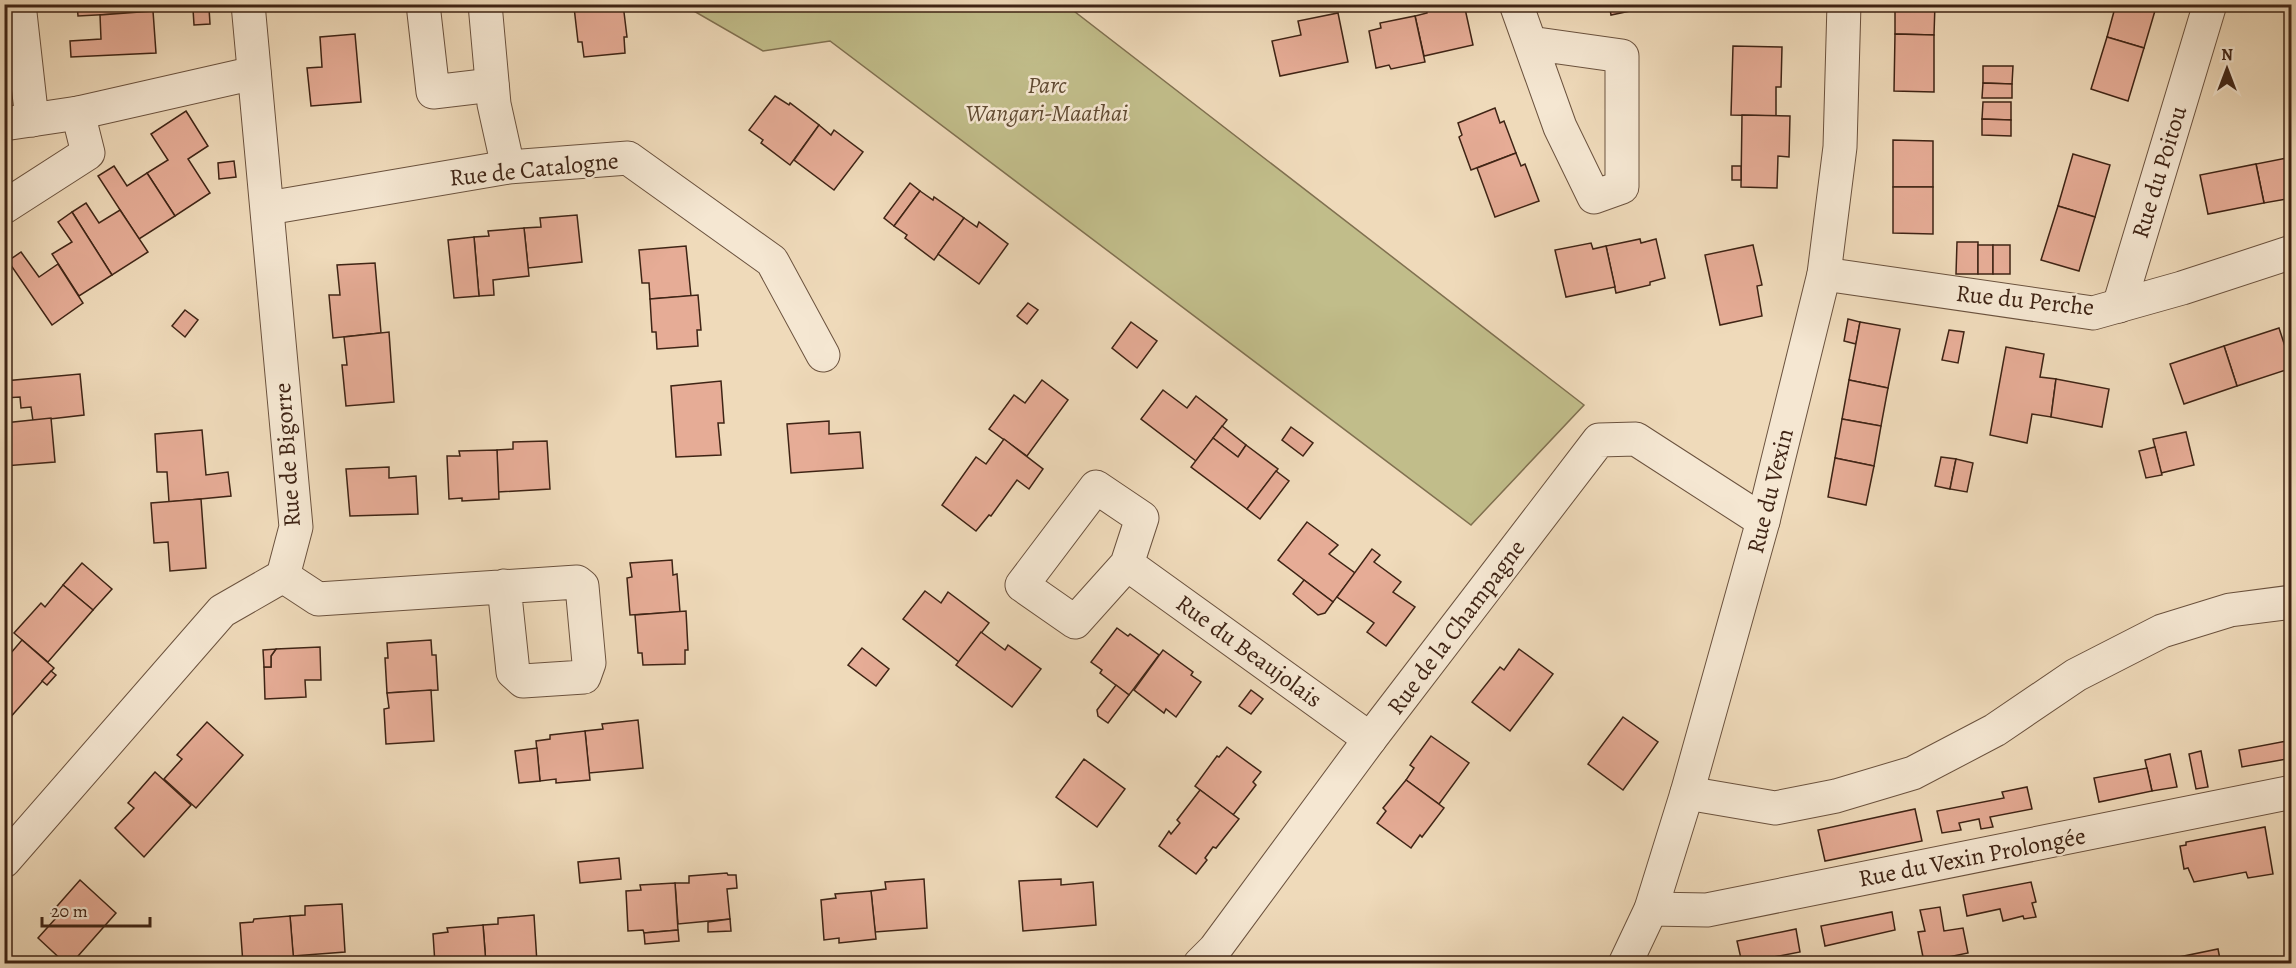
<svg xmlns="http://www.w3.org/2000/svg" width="2296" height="968" viewBox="0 0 2296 968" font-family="Alegreya,serif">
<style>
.green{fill:#c1bd8a;stroke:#807050;stroke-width:1.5}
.building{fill:#e6ac96;stroke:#3f2415;stroke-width:1.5}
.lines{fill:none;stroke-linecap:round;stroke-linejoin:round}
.minor-casing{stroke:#6b523e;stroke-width:35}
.minor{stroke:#f5e7d2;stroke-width:33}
.labels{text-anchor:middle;stroke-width:5;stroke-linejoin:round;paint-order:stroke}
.park-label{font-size:24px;font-style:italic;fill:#604a32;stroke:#f5e7d2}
.street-label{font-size:24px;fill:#3f2415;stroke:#f5e7d2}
</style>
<rect width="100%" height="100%" fill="#efdaba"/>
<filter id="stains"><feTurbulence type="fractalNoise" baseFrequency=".00333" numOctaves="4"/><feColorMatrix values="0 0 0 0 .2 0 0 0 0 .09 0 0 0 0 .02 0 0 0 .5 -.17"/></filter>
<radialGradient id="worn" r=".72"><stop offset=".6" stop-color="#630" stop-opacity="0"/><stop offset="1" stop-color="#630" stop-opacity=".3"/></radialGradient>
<path class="green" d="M691 5H1066L1584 405 1471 525 830 41 763 51 692 10Z"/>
<g class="building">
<path d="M77 4H132L133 13 78 16Z"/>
<path d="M594 4H623L627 37H624L625 53 584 57 582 42H578L574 7Z"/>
<path d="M1433 4H1464L1473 45 1424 56 1415 16 1427 13 1426 6Z"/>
<path d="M1609 4H1663L1611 15Z"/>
<path d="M1895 4H1935L1934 35 1895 34Z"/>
<path d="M2116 4H2157L2144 48 2107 37Z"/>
<path d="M209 8 210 24 194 25 193 9Z"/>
<path d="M153 11 156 53 71 57 70 41 101 39 100 15Z"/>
<path d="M1338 13 1348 62 1280 76 1272 41 1301 35 1298 21Z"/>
<path d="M1415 16 1425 62 1391 69 1389 65 1376 68 1369 31 1381 28 1380 23Z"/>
<path d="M355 34 361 102 311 106 307 68 322 67 320 37Z"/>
<path d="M1895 34 1934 35V92L1894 91Z"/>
<path d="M2107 37 2144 48 2128 101 2091 89Z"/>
<path d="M1733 46 1782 47 1781 87H1776V116L1731 115Z"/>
<path d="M1983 66H2013L2012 84 1983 83Z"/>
<path d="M1983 83 2012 84V98H1982Z"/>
<path d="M775 96 789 105 790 103 819 125 790 165 761 143 763 140 749 130Z"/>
<path d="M1983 102H2011V120L1982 119Z"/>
<path d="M1495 108 1500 123 1504 121 1516 153 1471 170 1459 137 1462 135 1458 123Z"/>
<path d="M186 111 208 146 188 159 210 193 175 216 147 173 168 160 151 134Z"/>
<path d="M1742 115 1790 116 1789 157 1778 156 1777 188 1741 187Z"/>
<path d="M1982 119 2011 120V136L1982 135Z"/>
<path d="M819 125 831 135 834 130 863 152 834 190 794 160Z"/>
<path d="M1893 140 1933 141V187H1893Z"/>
<path d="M1516 153 1521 166 1525 164 1539 201 1495 217 1477 168Z"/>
<path d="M2073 154 2110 165 2095 217 2058 206Z"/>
<path d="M2292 157V198L2264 203 2256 164Z"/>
<path d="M234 161 236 177 219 179 218 163Z"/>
<path d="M2256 164 2264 203 2208 214 2200 175Z"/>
<path d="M114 166 127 186 147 173 175 216 139 239 98 176Z"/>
<rect x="1732" y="166" width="9" height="14"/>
<path d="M910 183 920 191 894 226 884 218Z"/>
<path d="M1893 187H1933V234L1893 233Z"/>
<path d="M920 191 933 200 934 197 964 218 934 260 905 238 907 235 894 226Z"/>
<path d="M86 203 99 223 120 210 148 252 112 275 72 212Z"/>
<path d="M2058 206 2095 217 2079 271 2041 260Z"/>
<path d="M72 212 112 275 79 296 52 254 72 242 58 222Z"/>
<path d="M577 215 582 262 528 268 524 228 541 227 540 218Z"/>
<path d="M964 218 977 227 979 222 1008 244 979 284 938 254Z"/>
<path d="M524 228 529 276 493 280 494 295 479 296 474 237 489 236 488 231Z"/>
<path d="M474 237 479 296 454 298 448 240Z"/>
<path d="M1640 239 1641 243 1656 239 1665 278 1650 282V285L1616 293 1606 246Z"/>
<path d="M1957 242H1978V274H1956Z"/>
<path d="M1591 243 1593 249 1606 246 1615 287 1566 297 1555 250Z"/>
<path d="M1753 245 1762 285 1757 286 1762 316 1720 325 1705 255Z"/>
<rect x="1978" y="245" width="15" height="29"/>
<rect x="1993" y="245" width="17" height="29"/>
<path d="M686 246 691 296 650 299 649 283H642L639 250Z"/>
<path d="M21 252 39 277 58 264 83 303 52 325 8 261Z"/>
<path d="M375 263 381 333 333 338 329 295H340L337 265Z"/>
<path d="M698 295 701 330H697L698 346 657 349 656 332H652L650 299Z"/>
<path d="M1028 303 1038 310 1027 324 1017 316Z"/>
<path d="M185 310 198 320 185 337 172 326Z"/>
<path d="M1848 319 1860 322 1856 344 1844 341Z"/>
<path d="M1131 322 1157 341 1137 368 1112 348Z"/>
<path d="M1860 322 1900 329 1888 388 1849 380Z"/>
<path d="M2279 328 2292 368 2237 386 2224 346Z"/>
<path d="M1949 330 1964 332 1958 363 1942 360Z"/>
<path d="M389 332 394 402 346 406 342 365H347L344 337Z"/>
<path d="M2224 346 2237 386 2184 404 2170 364Z"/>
<path d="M2006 347 2044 354 2040 377 2056 379 2051 417 2032 414 2027 443 1990 435Z"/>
<path d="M80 374 84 415 33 421 31 407 21 408 20 397 4 398V381Z"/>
<path d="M2056 379 2109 389 2102 427 2051 417Z"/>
<path d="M1042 380 1068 400 1027 456 989 429 1014 395 1025 403Z"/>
<path d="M1849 380 1888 388 1881 426 1842 419Z"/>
<path d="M721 381 724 423H718L721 455 676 457 671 386Z"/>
<path d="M1163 390 1187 408 1196 396 1227 420 1196 461 1141 419Z"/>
<path d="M51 418 55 462 4 466V423Z"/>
<path d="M1842 419 1881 426 1874 466 1835 458Z"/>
<path d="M829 421V434L860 432 863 468 791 473 787 424Z"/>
<path d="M1222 426 1246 445 1238 457 1213 438Z"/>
<path d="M1291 427 1313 443 1303 456 1282 440Z"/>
<path d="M202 430 206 475 228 472 231 496 169 502 167 472H157L155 434Z"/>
<path d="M2186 432 2194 465 2161 473 2153 439Z"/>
<path d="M1213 438 1238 457 1246 445 1278 469 1247 509 1191 467Z"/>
<path d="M1004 439 1043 469 1029 489 1017 480 991 516 989 515 976 531 942 505 976 457 986 464Z"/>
<path d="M547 441 550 489 498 492 497 450 513 449V442Z"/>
<path d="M2155 447 2162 475 2146 478 2139 451Z"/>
<path d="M497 450 499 499 462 501V498L449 499 447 456H460L459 451Z"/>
<path d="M1941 457 1956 459 1950 489 1935 486Z"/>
<path d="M1835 458 1874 466 1866 505 1828 497Z"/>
<path d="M1956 459 1973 463 1967 492 1950 489Z"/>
<path d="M389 467V478L416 476 418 514 350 516 346 469Z"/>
<path d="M1276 471 1289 481 1260 519 1247 509Z"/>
<path d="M201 499 206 568 170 571 168 542 154 543 151 503Z"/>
<path d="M1307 522 1338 545 1329 554 1355 573 1333 602 1278 560Z"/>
<path d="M1372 549 1380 555 1374 562 1401 582 1393 592 1415 607 1386 646 1367 632 1374 623 1337 597Z"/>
<path d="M672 560 673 575 677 574 680 612 630 615 627 578 632 577 630 563Z"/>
<path d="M82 563 112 589 93 610 63 585Z"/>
<path d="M1304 580 1333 602 1325 613 1318 615 1293 594Z"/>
<path d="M63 585 93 610 48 662 14 633 41 603 45 607Z"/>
<path d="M925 591 941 603 948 592 989 623 959 662 903 619Z"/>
<path d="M686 611 688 650H685V664L643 665 642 653H638L635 615Z"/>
<path d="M1117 628 1128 636 1130 634 1159 655 1129 695 1100 673 1102 670 1091 662Z"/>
<path d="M981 632 1005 650 1008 645 1041 669 1012 707 956 665Z"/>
<path d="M22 640 54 668 8 720 4 717V661Z"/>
<path d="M431 640 432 655H436L438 690 387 693 385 658H388L387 643Z"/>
<path d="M320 647 321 680H305L306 697 265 699 264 667H271V656L276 649Z"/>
<path d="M862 648 889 669 876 686 848 665Z"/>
<path d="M276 649 271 656V667H264L263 650Z"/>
<path d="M1519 649 1553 674 1510 731 1472 702 1500 667 1504 670Z"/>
<path d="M1163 650 1193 672 1191 675 1201 682 1176 717 1166 709 1164 713 1134 690Z"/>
<path d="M51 671 56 675 47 685 42 681Z"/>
<path d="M1116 685 1129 695 1108 723 1098 716 1097 710Z"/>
<path d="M431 690 434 741 386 744 384 709 389 708 387 693Z"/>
<path d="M1251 690 1263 699 1251 714 1239 706Z"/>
<path d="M1623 717 1658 742 1623 790 1588 764Z"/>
<path d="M638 720 643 768 589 773 585 731 603 729 602 724Z"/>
<path d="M207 722 243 755 196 808 164 779 182 759 177 755Z"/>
<path d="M585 731 590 780 556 783V779L540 781 536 741 550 739V735Z"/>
<path d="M1431 736 1469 763 1439 804 1406 780 1414 768 1410 765Z"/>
<path d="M2292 740V758L2242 767 2239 750Z"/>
<path d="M1227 747 1261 772 1253 782 1256 785 1233 815 1195 786 1217 756 1219 757Z"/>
<path d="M537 748 540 781 519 783 515 751Z"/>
<path d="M2201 751 2208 787 2196 789 2189 754Z"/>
<path d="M2170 754 2177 787 2152 791 2145 760Z"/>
<path d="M1084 759 1125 789 1097 827 1056 797Z"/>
<path d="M2147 768 2152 791 2099 802 2094 778Z"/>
<path d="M155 772 191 805 144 857 115 828 134 808 128 803Z"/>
<path d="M1406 780 1444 808 1422 837 1420 835 1411 848 1377 823 1386 811 1383 808Z"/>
<path d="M2027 787 2032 809 1990 817 1993 827 1981 829 1979 819 1959 823 1961 830 1942 833 1937 811 2004 798 2002 792Z"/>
<path d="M1200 790 1239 819 1216 848 1213 847 1205 858 1207 860 1196 874 1159 846 1169 831 1171 834 1180 823 1177 820Z"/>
<path d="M1915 809 1922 841 1825 861 1818 830Z"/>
<path d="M2265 827 2273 874 2248 878 2246 872 2194 882 2188 868 2184 869 2180 846 2186 845V842Z"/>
<path d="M2292 840V869L2287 841Z"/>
<path d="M619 858 621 879 580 883 578 862Z"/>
<path d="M727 873 728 875H736L737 888 727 889 730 919 678 924 675 883H689V876Z"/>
<path d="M924 879 927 928 875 932 871 891 886 889 885 882Z"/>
<path d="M1061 879V885L1093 882 1096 925 1023 931 1019 881Z"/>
<path d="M80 880 116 913 71 964H66L38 938 56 918 51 913Z"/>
<path d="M2031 882 2036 902 2032 903 2036 917 2024 919 2023 916 2003 921 2000 909 1967 916 1963 895Z"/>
<path d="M675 883 678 930 644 933 643 930 628 931 626 891 641 890 640 885Z"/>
<path d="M871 891 876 939 839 943V938L824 940 821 900 836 898 835 894Z"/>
<path d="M342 904 345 952 293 956 290 916 305 915V906Z"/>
<path d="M1940 907 1944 931 1963 928 1968 953 1924 962 1918 932 1925 931 1920 910Z"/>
<path d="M1892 912 1895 930 1825 946 1821 926Z"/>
<path d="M534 915 537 963 486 964 483 925 498 924V918Z"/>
<path d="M290 916 294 964H243L240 923 253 922 254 919Z"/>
<path d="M730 919 731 931 708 932V922Z"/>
<path d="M483 925 486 964H435L433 934 448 932 447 928Z"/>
<path d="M1796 929 1800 952 1742 963 1737 941Z"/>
<path d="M678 930 679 941 645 944 644 933Z"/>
<path d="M2218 949 2221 964H2145Z"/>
</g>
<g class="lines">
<g class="minor-casing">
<g id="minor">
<path d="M19 4 32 120"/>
<path d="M423 4 433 92 492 85"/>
<path d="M485 4 494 104 508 167"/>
<path d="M1516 4 1560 127 1594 197 1622 187V56L1530 43"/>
<path d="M4 124 78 113 254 73"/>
<path d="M4 207 88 153 78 113"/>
<path d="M268 208 508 167 628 158 772 261 823 355"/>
<path d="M1824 274 2093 313 2182 288 2292 252"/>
<path d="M2119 306 2210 4"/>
<path d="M1127 564 1142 518 1096 487 1022 585 1075 622 1127 564 1370 739"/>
<path d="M283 576 318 599 577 582 582 586 589 663 584 677 523 681 513 672 504 586"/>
<path d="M1687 793 1775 808 1836 796 1913 773 1995 730 2076 675 2162 631 2230 610 2292 602"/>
<path d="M4 861 222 611 283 576 296 527 248 4"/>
<path d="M1651 909 1707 910 2292 792"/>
<path d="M1200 964 1215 949 1370 739 1599 440 1636 439 1763 521"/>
<path d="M1625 964 1651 909 1687 793 1763 521 1824 274 1840 147 1844 4"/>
</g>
</g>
<use href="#minor" class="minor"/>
</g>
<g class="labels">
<g class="park-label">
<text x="1047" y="93">Parc<tspan x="1047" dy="28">Wangari-Maathai</tspan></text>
</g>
<g class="street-label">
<text transform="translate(534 169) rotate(-6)" y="8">Rue de Catalogne</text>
<text transform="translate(2159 172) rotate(-73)" y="8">Rue du Poitou</text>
<text transform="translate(2025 300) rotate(6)" y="8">Rue du Perche</text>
<text transform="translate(287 455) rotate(-94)" y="8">Rue de Bigorre</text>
<text transform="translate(1770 491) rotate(-76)" y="8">Rue du Vexin</text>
<text transform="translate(1456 627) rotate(-53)" y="8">Rue de la Champagne</text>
<text transform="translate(1249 651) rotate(36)" y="8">Rue du Beaujolais</text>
<text transform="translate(1972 857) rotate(-11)" y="8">Rue du Vexin Prolongée</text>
</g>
</g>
<rect width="2296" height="968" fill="none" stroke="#efdaba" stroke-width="24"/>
<rect x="6" y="6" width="2284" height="956" fill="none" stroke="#3f2415" stroke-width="3"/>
<rect x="12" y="12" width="2272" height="944" fill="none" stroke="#3f2415" stroke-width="1.5"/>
<g transform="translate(2227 69)" stroke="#f5e7d2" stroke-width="4.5" paint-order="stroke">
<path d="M0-4.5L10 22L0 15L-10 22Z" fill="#3f2415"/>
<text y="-9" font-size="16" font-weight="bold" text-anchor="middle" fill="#3f2415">N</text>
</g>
<path d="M42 917v9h108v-9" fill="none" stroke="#3f2415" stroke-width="3"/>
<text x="51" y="917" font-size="18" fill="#3f2415" stroke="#f5e7d2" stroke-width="4.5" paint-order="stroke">20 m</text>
<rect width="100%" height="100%" filter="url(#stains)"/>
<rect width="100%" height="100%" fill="url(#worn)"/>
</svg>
